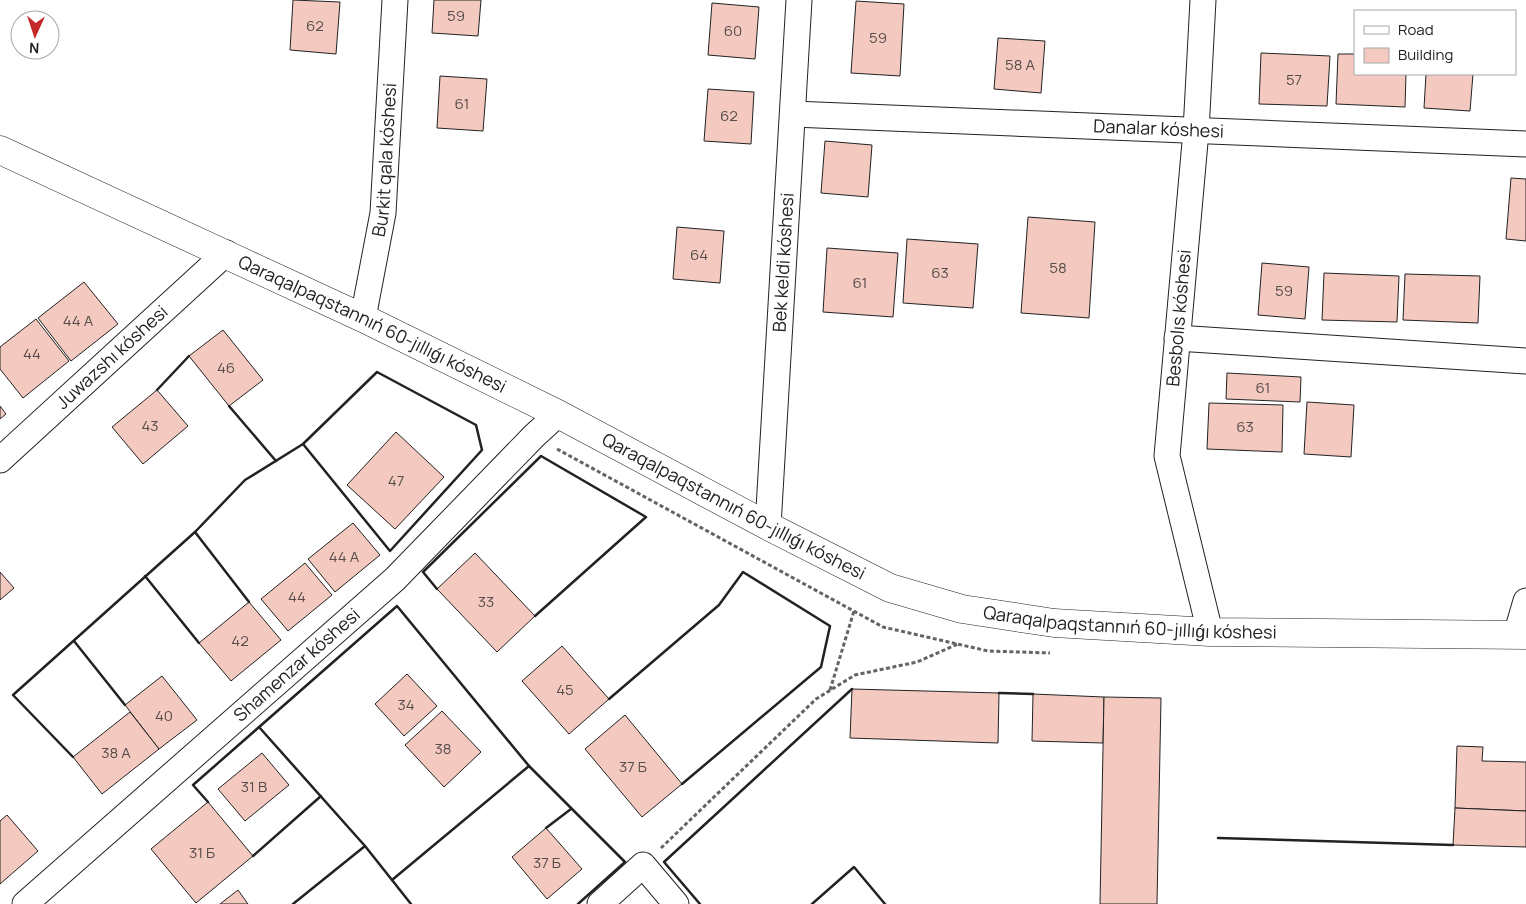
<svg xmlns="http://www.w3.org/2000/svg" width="1526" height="904" viewBox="0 0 1526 904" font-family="Manrope,sans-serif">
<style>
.building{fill:#f3c9c0;stroke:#222}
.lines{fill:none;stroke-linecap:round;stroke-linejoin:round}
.street-casing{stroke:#222;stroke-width:27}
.secondary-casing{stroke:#222;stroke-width:29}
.path{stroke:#646464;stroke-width:3;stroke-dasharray:4 2.5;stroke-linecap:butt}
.street{stroke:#fff;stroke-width:25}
.secondary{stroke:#fff;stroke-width:28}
.wall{stroke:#222;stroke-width:2.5}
.labels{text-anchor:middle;stroke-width:4;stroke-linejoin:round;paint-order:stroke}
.number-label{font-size:15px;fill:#564c4a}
.street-label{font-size:18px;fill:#222;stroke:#fff}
</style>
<rect width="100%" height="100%" fill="#fff"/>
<g class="building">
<path d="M293 0 340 2 336 54 290 50Z"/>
<path d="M434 0H481L478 36 432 33Z"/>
<path d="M856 1 904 4 900 76 851 73Z"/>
<path d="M712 3 759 7 755 59 708 55Z"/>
<path d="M998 38 1045 41 1041 93 994 89Z"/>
<path d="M1261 53 1330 56 1327 106 1259 104Z"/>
<path d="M1338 54H1355V74H1406L1405 107 1336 104Z"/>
<path d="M1426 74H1473L1470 111 1424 108Z"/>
<path d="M440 76 487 79 483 131 437 128Z"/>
<path d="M708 89 754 92 751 144 704 141Z"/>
<path d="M825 141 872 145 868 197 821 193Z"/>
<path d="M1511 178 1526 179V241L1506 239Z"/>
<path d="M1028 217 1095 222 1089 318 1021 313Z"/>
<path d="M677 227 724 231 720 283 673 279Z"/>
<path d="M907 239 978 244 973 308 903 303Z"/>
<path d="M827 248 898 253 893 317 823 312Z"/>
<path d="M1262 263 1309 267 1305 319 1258 315Z"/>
<path d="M1324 273 1399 276 1397 322 1322 320Z"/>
<path d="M1405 274 1480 276 1478 323 1403 320Z"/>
<path d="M84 282 118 324 71 361 38 318Z"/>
<path d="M36 319 69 361 23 398 0 369V347Z"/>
<path d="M223 330 263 380 229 406 189 356Z"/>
<path d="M1227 373 1301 377 1300 402 1226 399Z"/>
<path d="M157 390 188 426 143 464 112 427Z"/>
<path d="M1307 402 1354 405 1351 457 1304 454Z"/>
<path d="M1209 403 1283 405 1282 452 1207 449Z"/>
<path d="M0 406 6 414 0 419Z"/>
<path d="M396 432 444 477 395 529 347 485Z"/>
<path d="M353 523 380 555 335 592 308 559Z"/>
<path d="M475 553 535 616 497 652 437 589Z"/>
<path d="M305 563 332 595 288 631 261 599Z"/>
<path d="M0 572 14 588 0 600Z"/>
<path d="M249 602 281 640 231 681 199 643Z"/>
<path d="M562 646 609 699 569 734 522 681Z"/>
<path d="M407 674 437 706 404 736 375 704Z"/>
<path d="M162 676 197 720 159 749 125 705Z"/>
<path d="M852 689 999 693 998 743 850 738Z"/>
<path d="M1033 694 1104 697 1103 743 1032 741Z"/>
<path d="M1104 697 1161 698 1157 904H1100Z"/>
<path d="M442 711 481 752 444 787 405 745Z"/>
<path d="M130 712 159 749 102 794 73 757Z"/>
<path d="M625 715 682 784 642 817 585 749Z"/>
<path d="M1457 746 1483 747 1482 761 1526 762V811L1455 808Z"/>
<path d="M262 753 289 785 245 821 218 789Z"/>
<path d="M208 802 253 856 196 903 151 849Z"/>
<path d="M1455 808 1526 811V847L1453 845Z"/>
<path d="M7 815 38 851 0 884V821Z"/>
<path d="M546 828 582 869 547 899 512 857Z"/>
<path d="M238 890 248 904H220Z"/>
</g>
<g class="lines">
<g class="street-casing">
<g id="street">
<path d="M1203 0 1196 131 1167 456 1210 632"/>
<path id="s1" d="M793 114 1526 144"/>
<path id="s2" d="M363 318 383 213 395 0"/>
<path d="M1177 338 1526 361"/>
<path id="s3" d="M0 460 226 253"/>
<path id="s4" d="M768 526 799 0"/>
<path d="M1516 635 1526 601"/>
<path id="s5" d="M25 904 395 579 534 436 558 414"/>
<path d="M600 904 643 865 676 904"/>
</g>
</g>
<g class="secondary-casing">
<g id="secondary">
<path id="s6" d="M0 150 363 318 558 414 768 526 890 588 962 609 1054 623 1210 632 1526 635"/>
</g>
</g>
<g class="path">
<path d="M557 449 883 627 988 651 1050 653"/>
<path d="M830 690 854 611"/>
<path d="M661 848 816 699 855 675 917 662 958 644"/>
</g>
<use href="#street" class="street"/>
<use href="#secondary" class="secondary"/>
<g class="wall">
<path d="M377 372 476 425 482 450 390 551 303 444Z"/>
<path d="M157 390 189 356"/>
<path d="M229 406 276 461"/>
<path d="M195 532 249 602"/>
<path d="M145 576 199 643"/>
<path d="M437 589 423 572 541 456 646 517 535 616"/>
<path d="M74 641 125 705"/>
<path d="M999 693 1033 694"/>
<path d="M609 699 719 605 743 572 830 626 821 667 682 784"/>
<path d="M259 727 365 846"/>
<path d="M73 757 13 695 195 532 245 480 303 444"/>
<path d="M529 766 625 862 578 904"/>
<path d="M208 802 193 785 397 606 529 766 392 880 365 846 293 904"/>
<path d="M546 828 571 809"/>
<path d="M1218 838 1453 845"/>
<path d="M253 856 321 796"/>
<path d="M392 880 411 904"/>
<path d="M700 904 664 862 852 689"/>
<path d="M812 904 854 867 885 904"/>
</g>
</g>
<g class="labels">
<g class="number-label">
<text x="456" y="21">59</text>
<text x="315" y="31">62</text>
<text x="733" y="36">60</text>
<text x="878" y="43">59</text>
<text x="1020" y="70">58 А</text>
<text x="1294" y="85">57</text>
<text x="462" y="109">61</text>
<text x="729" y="121">62</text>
<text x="699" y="260">64</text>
<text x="1058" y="273">58</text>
<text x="940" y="278">63</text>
<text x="860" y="288">61</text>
<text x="1284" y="296">59</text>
<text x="78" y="326">44 А</text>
<text x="32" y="359">44</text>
<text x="226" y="373">46</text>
<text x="1263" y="393">61</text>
<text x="150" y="431">43</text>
<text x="1245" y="432">63</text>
<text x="396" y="486">47</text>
<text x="344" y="562">44 А</text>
<text x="297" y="602">44</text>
<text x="486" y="607">33</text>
<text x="240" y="646">42</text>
<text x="565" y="695">45</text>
<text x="406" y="710">34</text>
<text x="164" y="721">40</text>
<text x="443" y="754">38</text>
<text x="116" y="758">38 А</text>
<text x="633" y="772">37 Б</text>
<text x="254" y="792">31 В</text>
<text x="202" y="858">31 Б</text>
<text x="547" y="868">37 Б</text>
</g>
<g class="street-label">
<text dy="6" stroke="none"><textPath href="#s1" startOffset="366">Danalar kóshesi</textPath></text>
<text dy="6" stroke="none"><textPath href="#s2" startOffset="160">Burkit qala kóshesi</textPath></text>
<text dy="6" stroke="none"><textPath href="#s4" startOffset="264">Bek keldi kóshesi</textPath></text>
<text transform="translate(1179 318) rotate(-85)" y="6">Besbolıs kóshesi</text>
<text dy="6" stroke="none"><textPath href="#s6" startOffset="411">Qaraqalpaqstannıń 60-jıllıǵı kóshesi</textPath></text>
<text dy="6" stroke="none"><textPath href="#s3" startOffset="152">Juwazshı kóshesi</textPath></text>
<text dy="6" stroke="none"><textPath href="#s6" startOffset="816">Qaraqalpaqstannıń 60-jıllıǵı kóshesi</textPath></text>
<text dy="6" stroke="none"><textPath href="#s6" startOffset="1236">Qaraqalpaqstannıń 60-jıllıǵı kóshesi</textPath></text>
<text dy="6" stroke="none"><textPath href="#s5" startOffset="362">Shamenzar kóshesi</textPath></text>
</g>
</g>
<rect x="1354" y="10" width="162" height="65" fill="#ffffff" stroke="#a7a7a7"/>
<rect x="1364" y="26" width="25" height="8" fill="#ffffff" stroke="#a7a7a7"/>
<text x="1398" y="35" font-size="15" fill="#222222">Road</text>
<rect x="1364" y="48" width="25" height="15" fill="#f3c9c0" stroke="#a7a7a7"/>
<text x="1398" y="60" font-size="15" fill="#222222">Building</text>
<g transform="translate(35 35) rotate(183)"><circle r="24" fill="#ffffff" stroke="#a7a7a7"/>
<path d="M0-4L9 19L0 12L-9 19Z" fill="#c62828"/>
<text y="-8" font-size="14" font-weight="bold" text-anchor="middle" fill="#222222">N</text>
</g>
</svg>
